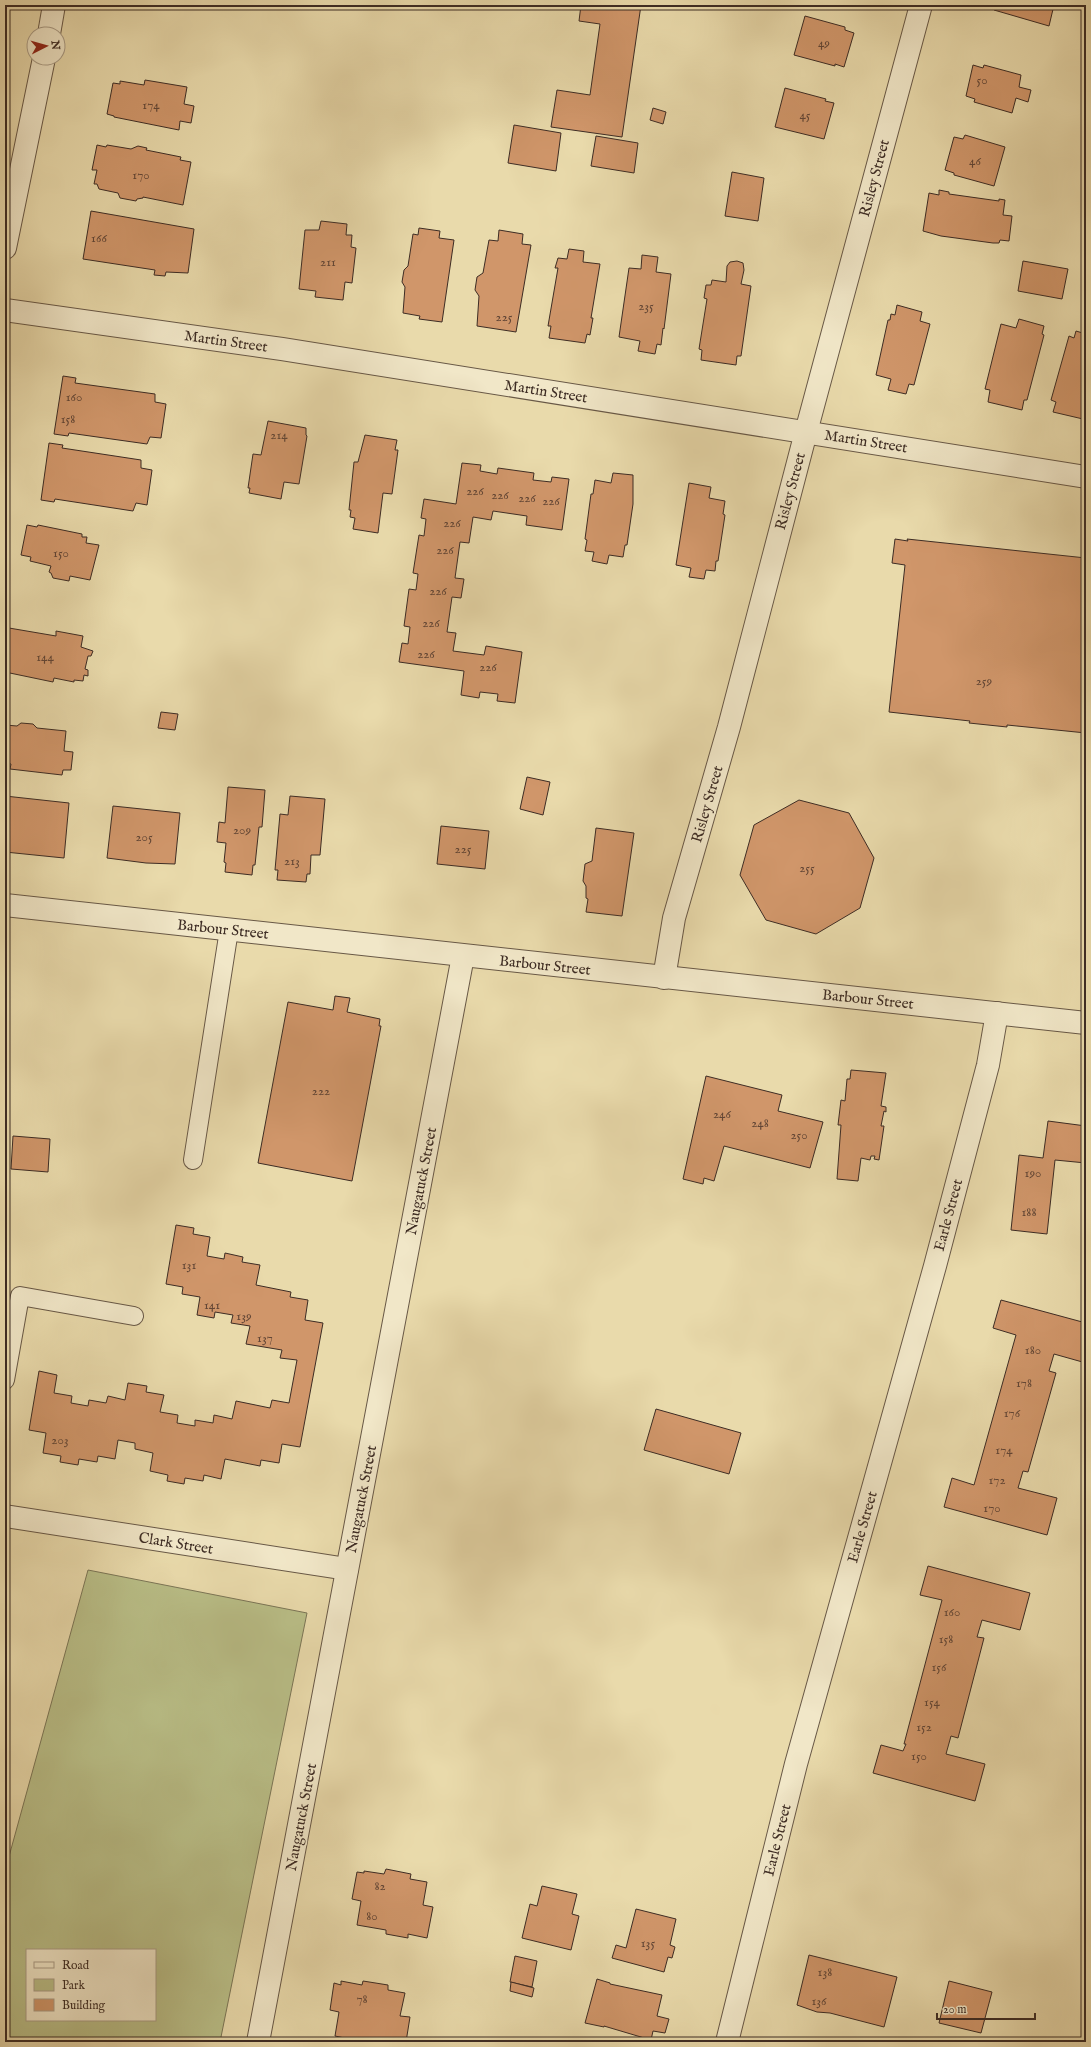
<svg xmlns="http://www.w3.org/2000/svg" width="1091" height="2047" viewBox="0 0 1091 2047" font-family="'IM FELL English',serif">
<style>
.green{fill:#b9be87;stroke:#7b7556;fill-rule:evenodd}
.building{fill:#d0966a;stroke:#3d2c24}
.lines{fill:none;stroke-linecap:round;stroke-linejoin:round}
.service-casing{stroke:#685846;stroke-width:20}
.minor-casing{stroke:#685846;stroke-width:24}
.tertiary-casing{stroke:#685846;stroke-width:24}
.service{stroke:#f1e7c8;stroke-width:18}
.minor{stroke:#f1e7c8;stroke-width:22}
.tertiary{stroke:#f1e7c8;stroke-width:22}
.labels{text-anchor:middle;stroke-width:3.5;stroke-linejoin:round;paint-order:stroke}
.number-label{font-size:13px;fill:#624636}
.street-label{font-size:15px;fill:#3d2c24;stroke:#f1e7c8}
</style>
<rect width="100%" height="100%" fill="#e9daab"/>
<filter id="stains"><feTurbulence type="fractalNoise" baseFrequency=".005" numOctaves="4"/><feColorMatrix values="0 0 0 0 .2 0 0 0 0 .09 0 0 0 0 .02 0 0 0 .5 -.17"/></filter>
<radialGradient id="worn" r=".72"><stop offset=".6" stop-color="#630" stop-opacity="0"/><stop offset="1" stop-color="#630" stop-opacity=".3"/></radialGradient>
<path class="green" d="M88 1570 307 1613 220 2042H5V1871ZM27 1950H155V2020H27Z"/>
<g class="building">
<path d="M581 5H641L622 137 551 127 557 90 590 95 600 24 579 21Z"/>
<path d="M988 5H1054L1049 26 994 10 995 7Z"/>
<path d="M805 16 845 27V30L854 33 844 67 835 64V66L794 55Z"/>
<path d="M973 65 983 68 984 65 1021 75 1019 87 1031 90 1028 102 1016 98 1012 113 974 102 975 99 966 96Z"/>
<path d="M145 80 187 87 184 104 194 106 191 123 180 121 179 130 114 117V116L107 114 113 83 120 84V81L144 85Z"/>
<path d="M785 88 826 99 825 101 834 103 824 139 775 127Z"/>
<path d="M653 108 666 112 663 124 650 120Z"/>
<path d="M514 125 561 133 556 171 508 163Z"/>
<path d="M965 135 1005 147 994 186 954 175V173L945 170 954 137 963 139Z"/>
<path d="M596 136 638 143 634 173 591 166Z"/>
<path d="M97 145 106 147 107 145 131 149 138 146 147 148 146 150 181 157 180 160 191 162 183 205 143 197V198L137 199 136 201 120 198 118 193 99 189 97 184H94L97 170H92Z"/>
<path d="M732 172 764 178 758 221 725 216Z"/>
<path d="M939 190 949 192V194L999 201V199L1005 200 1003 215 1012 216 1009 241 1000 240 999 243H993L941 236 923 231 929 193 939 195Z"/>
<path d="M91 211 194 229 188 273 166 272 165 276 154 275 155 270 83 259Z"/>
<path d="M321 221 347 224 346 235H352L351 247 356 248 352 283 345 282 343 300 315 297 316 291 299 289 305 230H319Z"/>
<path d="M419 228 440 231 439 238 454 240 442 322 419 319 420 316 403 313 405 287 402 282 404 270 408 266 413 234 418 235Z"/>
<path d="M499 230 523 234 522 244 531 245 516 332 477 326 479 296 475 290 477 277 483 273 489 240 498 241Z"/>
<path d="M569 249 584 251 583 262 600 264 591 318H593L590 335 587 334 585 343 549 338 551 326H548L558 268H555L558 258 567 259Z"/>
<path d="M642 255 658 257 656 272 671 274 664 329 663 328 661 345 657 344 655 354 638 351 640 341 619 337 629 268 641 269Z"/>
<path d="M737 261 743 263 744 270 741 284 751 286 741 356H737L736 365 701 360 702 350 699 349 707 299 704 298 706 285H711L712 280 726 282 727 266 730 262Z"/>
<path d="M1023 261 1068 269 1062 299 1018 291Z"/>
<path d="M897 305 922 312 920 321 930 324 914 385 909 384 906 394 888 390 891 379 876 375 888 320H890L891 314 895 315Z"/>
<path d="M1019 319 1044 326 1042 334 1044 335 1027 400H1024L1022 410 988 402 990 390 985 389 1001 324 1016 328Z"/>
<path d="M1076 331 1086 334V410L1083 419 1053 412 1056 402 1051 400 1069 336 1074 338Z"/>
<path d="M63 376 76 378 75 383 155 394V402L166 404 161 438 150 437 147 444 69 433 68 436 54 434Z"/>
<path d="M268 421 306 428V435L307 436 299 484 284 482 281 499 249 493 250 488H248L253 454 261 455Z"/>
<path d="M365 435 397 440 395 450H398L392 494 383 493 378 533 353 529 355 518 350 517 351 510H349L354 462H358Z"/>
<path d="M49 443 63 445 62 448 141 460V468L152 470 147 505 136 503 133 511 55 499 54 502 41 500Z"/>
<path d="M462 463 481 465 480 471 497 474 498 468 534 473 533 480 551 482 552 477 569 479 562 530 526 525 527 516 493 511 491 520 473 517 469 543 460 542 455 578 464 579 461 598 452 597 447 632 456 633 453 651 484 655 486 646 522 652 515 703 497 701 498 694 480 692 479 698 461 695 464 671 399 662 402 643 408 644 410 627 404 626 409 589 416 590 418 574 413 573 419 535 424 536 426 519 421 518 424 499 456 504Z"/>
<path d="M613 473 633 475V504L627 545H625L623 557 609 555 607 564 592 561 594 552 585 551 587 540 585 539 591 494H593L595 480 611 483Z"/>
<path d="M689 483 711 487 709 498 725 501 723 514 725 515 718 561H716L715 571 706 570 704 579 689 577 691 568 676 565Z"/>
<path d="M27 525 37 527 38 525 82 534V537H87L86 543 99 545 90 580 70 576 69 581 53 578 51 573 49 572 51 566 30 561 31 557 21 555Z"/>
<path d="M895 539 908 541 907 539 1086 558V733L1007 725V727L969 723 970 721 889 712 905 565 892 563Z"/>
<path d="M9 628 56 636V631L83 636 81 647 93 651 91 656H88L85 669 88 670V676L84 675 83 681 74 680V682L54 678 53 682 5 672V636L7 637Z"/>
<path d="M161 712 178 714 175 730 158 728Z"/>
<path d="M21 723 33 724 37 728 66 731 64 751 73 752 71 770H63L62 775 10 769 11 764 5 763V725L17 726Z"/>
<path d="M527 777 550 782 543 815 520 809Z"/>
<path d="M228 787 265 790 262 827H259L255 865H253L252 875 225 872 226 863 224 862 226 843 217 842 219 822 225 823Z"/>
<path d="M5 796 69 803 64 858 5 852Z"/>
<path d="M290 796 325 799 320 855H311L310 874H307L306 882 277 880 278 870H275L280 814 288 815Z"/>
<path d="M799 800 849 813 874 858 860 908 816 934 766 920 740 875 754 825Z"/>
<path d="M113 806 180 813 175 864 146 863 107 858Z"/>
<path d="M441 826 489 831 485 869 437 864Z"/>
<path d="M596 828 634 833 622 916 586 912 588 899 586 898V886L583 881 585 864 592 861Z"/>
<path d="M335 996 350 998 347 1012 380 1019 379 1026H381L352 1181 258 1163 288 1002 333 1010Z"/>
<path d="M851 1070 886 1073 881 1106 886 1107V1112L884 1111 881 1126H884L879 1160 874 1159 875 1156H871L870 1160 861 1158 858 1181 837 1179 841 1125H838L841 1100 845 1101 847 1079H850Z"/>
<path d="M706 1076 782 1095 778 1111 823 1122 810 1168 724 1146 714 1181 704 1178 703 1184 683 1179Z"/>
<path d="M1048 1121 1086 1126V1163L1055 1160 1047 1234 1011 1230 1019 1155 1043 1158Z"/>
<path d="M13 1136 50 1139 48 1172 11 1169Z"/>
<path d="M176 1225 194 1228 193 1234 210 1237 207 1256 224 1259 225 1253 243 1257 242 1262 260 1265 256 1285 291 1292 290 1297 308 1300 305 1320 323 1323 300 1447 282 1444 279 1463 261 1460 260 1466 225 1459 221 1479 204 1475 203 1481 185 1478 184 1484 167 1481 168 1475 150 1471 153 1453 135 1449V1443L118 1440 115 1459 98 1456 97 1462 79 1459 78 1465 60 1462 61 1456 43 1453 46 1433 29 1430 39 1371 57 1375 54 1393 72 1396 71 1403 88 1406 89 1400 106 1403 108 1396 125 1400 128 1383 147 1386 146 1392 164 1395 160 1412 178 1415 177 1423 195 1426V1420L213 1423 214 1415 232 1419 236 1401 270 1408 272 1400 289 1403 297 1360 280 1358 282 1350 246 1344 250 1326 231 1323 233 1315 215 1312 214 1318 197 1315 200 1297 182 1294 183 1287 166 1284Z"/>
<path d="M1001 1300 1086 1323V1363L1054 1354 1049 1371 1056 1373 1028 1472 1023 1471 1018 1488 1057 1498 1047 1535 944 1507 952 1478 974 1485 1016 1335 993 1328Z"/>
<path d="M656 1409 741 1433 729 1474 644 1450Z"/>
<path d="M928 1566 1030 1593 1020 1630 982 1620 977 1637 984 1638 958 1738 951 1736 946 1754 985 1764 975 1801 873 1773 881 1745 903 1751 906 1744H904L942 1600 920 1595Z"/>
<path d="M386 1869 411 1874 410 1879 427 1882 423 1905 433 1907 427 1938 408 1934V1938L386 1934V1930L357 1925 361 1901 352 1899 357 1872 364 1873V1871L384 1874Z"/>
<path d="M542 1886 577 1894 572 1914 579 1916 571 1950 522 1938 530 1904 537 1906Z"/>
<path d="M636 1909 676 1919 670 1945 675 1947 672 1958 668 1957 664 1972 612 1958 616 1945 626 1948Z"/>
<path d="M809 1955 897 1977 884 2027 830 2013 817 2012 797 2005Z"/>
<path d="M515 1956 537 1961 532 1987 510 1982Z"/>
<path d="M597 1979 610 1983V1984L662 1995 657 2016 669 2019 665 2033 653 2031 651 2040 604 2026V2027L585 2023Z"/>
<path d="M341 1981 362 1985 363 1981 388 1985V1990L405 1993 400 2016 410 2017 406 2042H364L335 2036 339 2012 330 2010 334 1983 341 1985Z"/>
<path d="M949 1981 992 1992 981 2033 939 2023Z"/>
<path d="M511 1982 534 1988 532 1997 510 1991Z"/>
</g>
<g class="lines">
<g class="service-casing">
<g id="service">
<path d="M193 1160 229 930"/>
<path d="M5 1380 20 1296 134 1316"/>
</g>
</g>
<g class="minor-casing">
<g id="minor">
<path d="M5 310 282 349 1086 477"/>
<path d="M664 978 674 918 729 727 806 432 921 5"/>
<path d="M5 1516 347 1569"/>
<path d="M258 2042 463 956"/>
<path d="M727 2042 796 1764 935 1266 988 1065 997 1013"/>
</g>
</g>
<g class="tertiary-casing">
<g id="tertiary">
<path d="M49 34 54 5"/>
<path d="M5 248 44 58"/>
<path d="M5 905 1086 1023"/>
</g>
</g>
<use href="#service" class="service"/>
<use href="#minor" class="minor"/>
<use href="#tertiary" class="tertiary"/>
</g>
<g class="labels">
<g class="number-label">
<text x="824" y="47">49</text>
<text x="982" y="84">50</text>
<text x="151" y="109">174</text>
<text x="805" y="119">45</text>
<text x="975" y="165">46</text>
<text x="141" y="179">170</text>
<text x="99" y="242">166</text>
<text x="328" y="266">211</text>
<text x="646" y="310">235</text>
<text x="504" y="321">225</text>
<text x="74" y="401">160</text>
<text x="68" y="423">158</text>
<text x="279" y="439">214</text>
<text x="475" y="495">226</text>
<text x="500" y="499">226</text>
<text x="527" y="502">226</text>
<text x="551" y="505">226</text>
<text x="452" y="527">226</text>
<text x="445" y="554">226</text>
<text x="61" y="557">150</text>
<text x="438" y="595">226</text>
<text x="431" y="627">226</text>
<text x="426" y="658">226</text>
<text x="45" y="661">144</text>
<text x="488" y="671">226</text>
<text x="984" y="685">259</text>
<text x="242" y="834">209</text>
<text x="144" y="841">205</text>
<text x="463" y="853">225</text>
<text x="292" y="865">213</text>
<text x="807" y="872">255</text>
<text x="321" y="1095">222</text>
<text x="722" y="1118">246</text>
<text x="760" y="1127">248</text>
<text x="799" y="1139">250</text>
<text x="1033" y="1177">190</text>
<text x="1029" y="1216">188</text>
<text x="189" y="1269">131</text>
<text x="212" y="1309">141</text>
<text x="244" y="1320">139</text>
<text x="265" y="1342">137</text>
<text x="1033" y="1354">180</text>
<text x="1024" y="1387">178</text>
<text x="1012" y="1417">176</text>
<text x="60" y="1444">203</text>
<text x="1004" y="1454">174</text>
<text x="997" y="1484">172</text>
<text x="992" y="1512">170</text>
<text x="952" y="1616">160</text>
<text x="946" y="1643">158</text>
<text x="939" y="1671">156</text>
<text x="932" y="1706">154</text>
<text x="924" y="1731">152</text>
<text x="919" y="1760">150</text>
<text x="380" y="1890">82</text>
<text x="372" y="1920">80</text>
<text x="648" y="1947">135</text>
<text x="825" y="1976">138</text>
<text x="362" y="2003">78</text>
<text x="819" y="2005">136</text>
</g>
<g class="street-label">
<text transform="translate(874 178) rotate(-75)" y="5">Risley Street</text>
<text transform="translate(226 341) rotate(8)" y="5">Martin Street</text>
<text transform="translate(546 391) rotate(9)" y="5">Martin Street</text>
<text transform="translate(866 441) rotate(9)" y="5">Martin Street</text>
<text transform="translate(790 491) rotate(-75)" y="5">Risley Street</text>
<text transform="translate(707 804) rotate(-74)" y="5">Risley Street</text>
<text transform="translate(223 929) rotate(6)" y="5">Barbour Street</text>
<text transform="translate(545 965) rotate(6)" y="5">Barbour Street</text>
<text transform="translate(868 999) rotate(6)" y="5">Barbour Street</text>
<text transform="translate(421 1181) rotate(-79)" y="5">Naugatuck Street</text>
<text transform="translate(948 1215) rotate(-75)" y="5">Earle Street</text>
<text transform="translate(361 1499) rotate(-79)" y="5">Naugatuck Street</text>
<text transform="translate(862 1527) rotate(-74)" y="5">Earle Street</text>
<text transform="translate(176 1543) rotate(9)" y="5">Clark Street</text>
<text transform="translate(301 1817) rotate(-79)" y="5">Naugatuck Street</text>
<text transform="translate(777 1840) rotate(-76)" y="5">Earle Street</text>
</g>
</g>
<rect width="1091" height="2047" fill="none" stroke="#e9daab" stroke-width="20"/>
<rect x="6" y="6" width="1079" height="2035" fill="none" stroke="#3d2c24" stroke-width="2"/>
<rect x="10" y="10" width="1071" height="2027" fill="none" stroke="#3d2c24"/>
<rect x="26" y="1949" width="130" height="72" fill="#f1e7c8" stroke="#a99c86"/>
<rect x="34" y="1962" width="20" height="6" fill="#f1e7c8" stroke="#a99c86"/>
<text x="62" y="1969" font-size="12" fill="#3d2c24">Road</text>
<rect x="34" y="1979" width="20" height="12" fill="#b9be87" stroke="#a99c86"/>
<text x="62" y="1989" font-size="12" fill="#3d2c24">Park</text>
<rect x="34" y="1999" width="20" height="12" fill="#d0966a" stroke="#a99c86"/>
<text x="62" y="2009" font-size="12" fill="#3d2c24">Building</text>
<g transform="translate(46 46) rotate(84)"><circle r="19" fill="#f1e7c8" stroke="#a99c86"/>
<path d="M0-3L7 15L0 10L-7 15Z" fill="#8f2418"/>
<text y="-6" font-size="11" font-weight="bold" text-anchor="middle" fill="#3d2c24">N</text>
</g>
<path d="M937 2013v6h98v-6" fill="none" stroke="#3d2c24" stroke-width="2"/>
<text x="943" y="2013" font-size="12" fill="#3d2c24" stroke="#f1e7c8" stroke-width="3" paint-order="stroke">20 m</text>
<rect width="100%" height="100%" filter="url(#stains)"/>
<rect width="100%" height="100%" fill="url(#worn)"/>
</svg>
